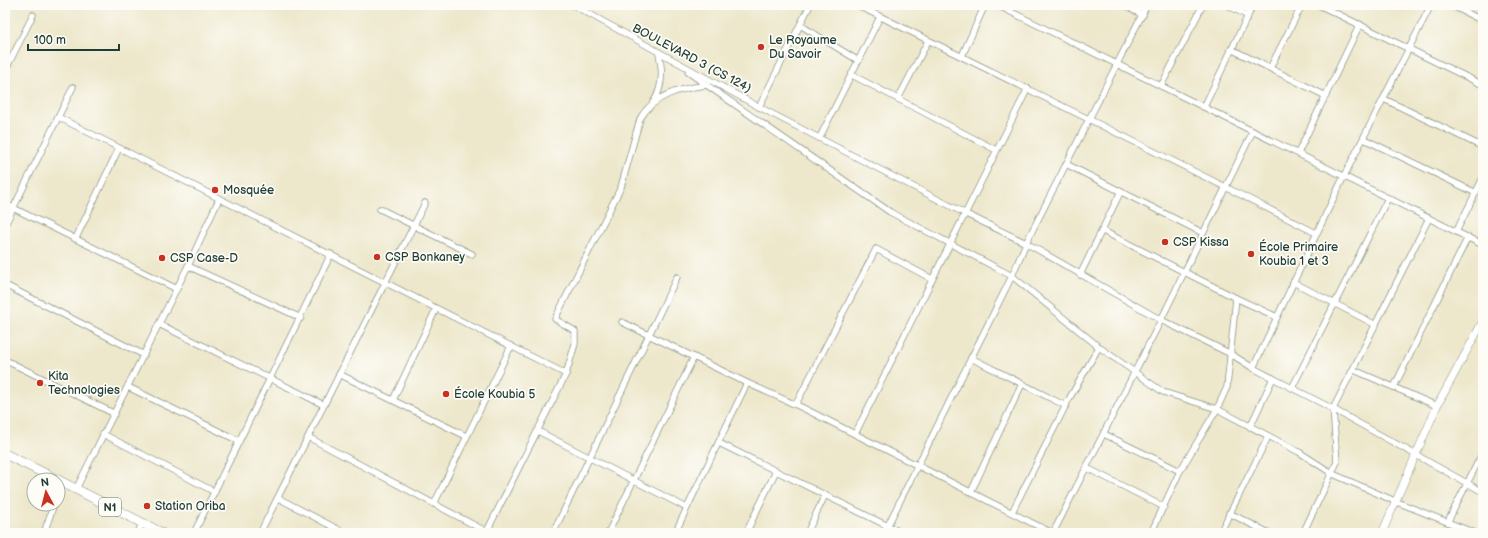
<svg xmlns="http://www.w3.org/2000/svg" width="1488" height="538" viewBox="0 0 1488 538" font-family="'Balsamiq Sans',sans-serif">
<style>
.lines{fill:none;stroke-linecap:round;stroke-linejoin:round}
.minor-casing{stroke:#869280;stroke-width:7}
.tertiary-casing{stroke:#869280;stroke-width:8}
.primary-casing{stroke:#869280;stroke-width:10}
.minor{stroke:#fff;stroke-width:5.5}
.tertiary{stroke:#fff;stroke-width:7}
.primary{stroke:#fff;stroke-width:9}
.poi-dot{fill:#c8321e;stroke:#fdfcf7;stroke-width:1.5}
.labels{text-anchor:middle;stroke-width:3.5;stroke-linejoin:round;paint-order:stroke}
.shield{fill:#fdfcf7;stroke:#62766e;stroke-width:1}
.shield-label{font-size:11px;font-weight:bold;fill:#1f3d34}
.poi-label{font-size:12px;fill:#1f3d34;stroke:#fdfcf7;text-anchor:start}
.street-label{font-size:12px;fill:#1f3d34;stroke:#fdfcf7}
</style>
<rect width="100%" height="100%" fill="#fdfcf7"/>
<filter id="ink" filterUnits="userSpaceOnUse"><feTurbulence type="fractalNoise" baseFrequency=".025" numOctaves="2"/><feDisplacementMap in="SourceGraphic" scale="8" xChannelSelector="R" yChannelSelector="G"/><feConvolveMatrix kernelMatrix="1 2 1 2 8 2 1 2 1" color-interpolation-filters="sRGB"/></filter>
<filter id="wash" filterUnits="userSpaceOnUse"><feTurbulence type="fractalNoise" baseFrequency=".012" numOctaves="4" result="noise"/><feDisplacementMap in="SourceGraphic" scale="16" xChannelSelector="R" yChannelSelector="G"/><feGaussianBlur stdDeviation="0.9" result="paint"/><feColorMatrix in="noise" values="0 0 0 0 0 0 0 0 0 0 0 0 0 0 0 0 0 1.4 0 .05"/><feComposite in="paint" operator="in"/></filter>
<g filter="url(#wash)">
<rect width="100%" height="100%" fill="#ede7cb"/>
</g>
<g filter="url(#ink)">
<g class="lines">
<g class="minor-casing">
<g id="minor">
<path d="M573 5 759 107 964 213 1026 243 1161 320 1231 354 1253 368 1333 409 1483 492"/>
<path d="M857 5C1010 81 1164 155 1316 233"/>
<path d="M997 5 1483 245"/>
<path d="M1124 5 1143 15"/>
<path d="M1227 5 1248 16"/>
<path d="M1319 5 1483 85"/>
<path d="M1451 5 1483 21"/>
<path d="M1478 19 1483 8"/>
<path d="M800 25 859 61"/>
<path d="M1231 49 1326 96"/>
<path d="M962 56 985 5"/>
<path d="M1270 68 1302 5"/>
<path d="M5 71 33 15"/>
<path d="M688 72 890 212 1012 276 1099 347 1163 392 1217 409 1299 452 1333 474 1397 502 1475 533"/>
<path d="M852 75 996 150"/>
<path d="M1161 86 1203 5"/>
<path d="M898 99 928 41"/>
<path d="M1384 99 1483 147"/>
<path d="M652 104C663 89 663 71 659 54"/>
<path d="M759 107 810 5"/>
<path d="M1204 107 1253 5"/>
<path d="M58 117 566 374"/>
<path d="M820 137 880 17"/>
<path d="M1364 139 1476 193"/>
<path d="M1298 153 1360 24"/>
<path d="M1066 164 1203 233"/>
<path d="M5 204 177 289"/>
<path d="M380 209 472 254"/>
<path d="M5 225 73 87"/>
<path d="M1103 231 1236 298 1277 317"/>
<path d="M1456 232 1483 178"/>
<path d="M76 238 119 148"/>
<path d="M188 266 301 318"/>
<path d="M1080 275 1120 193"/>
<path d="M1293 282 1376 325"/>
<path d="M5 285 144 355"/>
<path d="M622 322 747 383 803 408 1052 533"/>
<path d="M159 324 324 405"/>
<path d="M971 358 1066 406"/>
<path d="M5 360 115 414"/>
<path d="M1253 368 1344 176 1431 5"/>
<path d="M1354 370 1437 406"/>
<path d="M339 374 466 436"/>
<path d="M128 387 239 441"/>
<path d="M1394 387 1468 237"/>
<path d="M1292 388 1388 198"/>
<path d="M393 400 436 309"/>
<path d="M796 404 876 249 932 279"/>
<path d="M1250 427 1273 378"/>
<path d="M538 431 687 508"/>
<path d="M103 434 215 492"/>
<path d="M855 434 1028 88"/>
<path d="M1104 434 1180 471"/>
<path d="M308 437 489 533"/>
<path d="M719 443 902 533"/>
<path d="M1087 468 1164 507"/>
<path d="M76 489 188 266 219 199"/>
<path d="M58 491 61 482"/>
<path d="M971 492 1022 384"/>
<path d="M278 498 345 533"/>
<path d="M434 504 511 346"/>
<path d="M1012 512 1069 399 1099 347"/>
<path d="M1229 513 1269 533"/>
<path d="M1448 521 1483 452"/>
<path d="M44 533 54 504"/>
<path d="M138 533 142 523"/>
<path d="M194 533 331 254"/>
<path d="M260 533 425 203"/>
<path d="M486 533 566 374 575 344V331L555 319 621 187 640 119C653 95 682 88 707 85"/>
<path d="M553 533 677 277"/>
<path d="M608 533 694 357"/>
<path d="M675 533 747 383"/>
<path d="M746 533 776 471"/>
<path d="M807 533 825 495"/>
<path d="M884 533 1012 276 1026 243 1147 5"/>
<path d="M1053 533 1161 320 1253 131"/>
<path d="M1151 533 1180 471 1217 409 1227 387 1236 298"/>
<path d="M1220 533 1268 437"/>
<path d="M1303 533 1337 462 1333 409 1429 218"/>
</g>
</g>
<g class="tertiary-casing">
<path id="tertiary" d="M1382 533 1437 406 1483 321"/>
</g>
<g class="primary-casing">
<g id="primary">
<path d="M5 454 58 480"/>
<path d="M58 480 162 533"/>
</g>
</g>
<use href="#minor" class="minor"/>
<use href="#tertiary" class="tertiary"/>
<use href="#primary" class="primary"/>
</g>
</g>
<g class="poi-dot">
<circle cx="761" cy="47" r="4"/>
<circle cx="215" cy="190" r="4"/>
<circle cx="1165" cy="242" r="4"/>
<circle cx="1251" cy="254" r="4"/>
<circle cx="377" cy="257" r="4"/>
<circle cx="162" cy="258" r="4"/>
<circle cx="40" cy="383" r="4"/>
<circle cx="446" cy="394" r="4"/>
<circle cx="147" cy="506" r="4"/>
</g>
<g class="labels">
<rect class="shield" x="99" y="498" width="22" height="18" rx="3"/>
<g class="shield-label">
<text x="110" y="511">N1</text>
</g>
<g class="poi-label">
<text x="769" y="44">Le Royaume<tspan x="769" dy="14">Du Savoir</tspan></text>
<text x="223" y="194">Mosquée</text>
<text x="1173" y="246">CSP Kissa</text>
<text x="1259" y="251">École Primaire<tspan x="1259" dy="14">Koubia 1 et 3</tspan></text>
<text x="385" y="261">CSP Bonkaney</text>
<text x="170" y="262">CSP Case-D</text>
<text x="48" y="380">Kita<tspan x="48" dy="14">Technologies</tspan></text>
<text x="454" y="398">École Koubia 5</text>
<text x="155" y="510">Station Oriba</text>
</g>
<g class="street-label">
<text transform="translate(692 58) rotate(28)" y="4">BOULEVARD 3 (CS 124)</text>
</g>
</g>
<rect width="1488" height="538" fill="none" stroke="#fdfcf7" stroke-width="20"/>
<g transform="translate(46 492) rotate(353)"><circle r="19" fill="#fdfcf7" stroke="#a4b0a9"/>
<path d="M0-3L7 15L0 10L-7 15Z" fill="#c8321e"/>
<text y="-6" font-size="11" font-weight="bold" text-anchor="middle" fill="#1f3d34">N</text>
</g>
<path d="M28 44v6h91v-6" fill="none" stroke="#1f3d34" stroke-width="2"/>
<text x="34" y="44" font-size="12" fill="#1f3d34" stroke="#fdfcf7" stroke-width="3" paint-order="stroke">100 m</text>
</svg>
